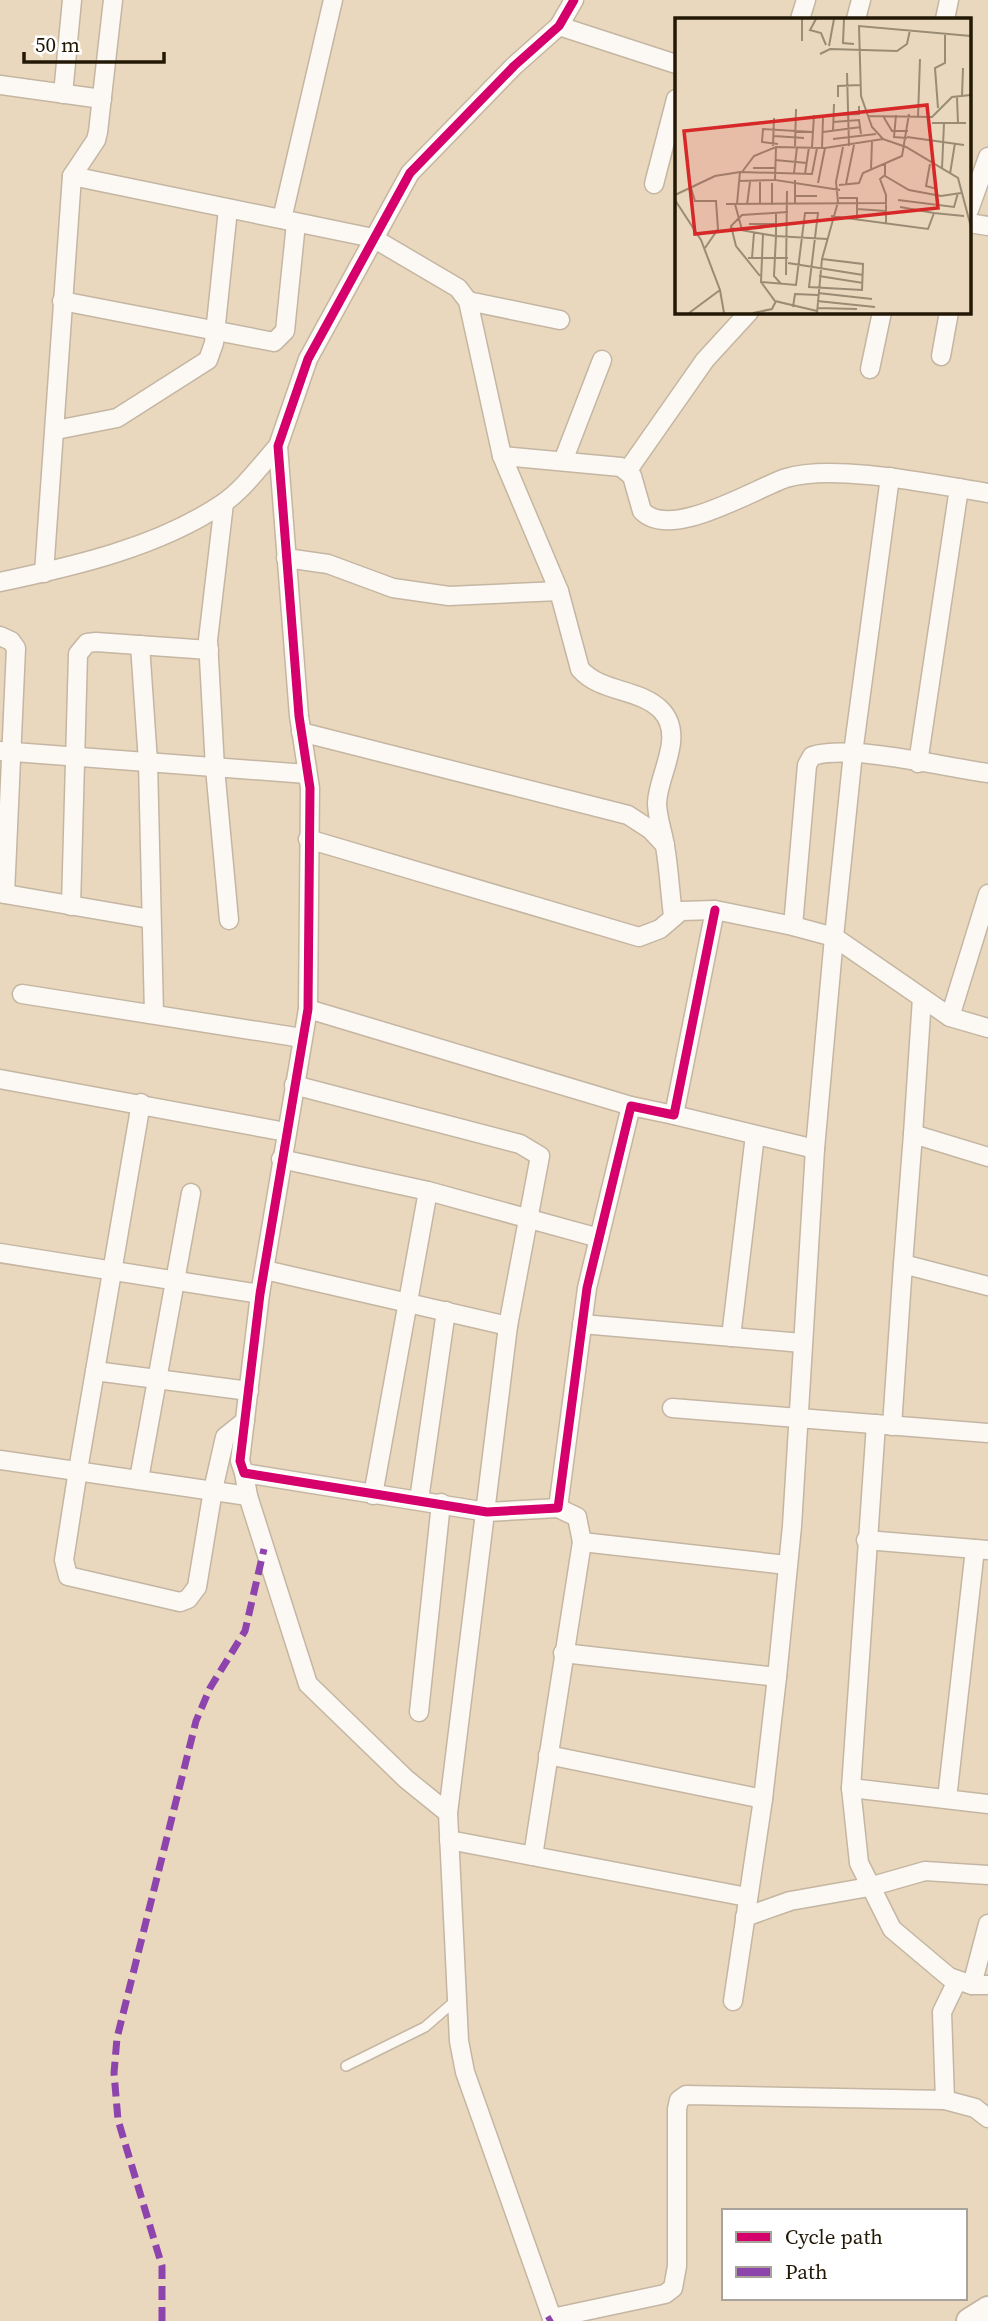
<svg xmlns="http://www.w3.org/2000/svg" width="988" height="2321" viewBox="0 0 988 2321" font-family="'Source Serif 4',serif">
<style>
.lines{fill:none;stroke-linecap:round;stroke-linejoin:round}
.lane-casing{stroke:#c4b6a2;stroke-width:12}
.street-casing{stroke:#c4b6a2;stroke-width:21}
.secondary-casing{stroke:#c4b6a2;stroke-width:28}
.lane{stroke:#fcf9f5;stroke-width:9}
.street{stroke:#fcf9f5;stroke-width:18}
.secondary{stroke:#fcf9f5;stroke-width:24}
.quiet{stroke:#8e44ad;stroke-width:7;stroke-dasharray:14 7;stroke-linecap:butt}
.cycleway-casing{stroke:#fff;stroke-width:13}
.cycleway{stroke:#d6006c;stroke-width:9}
.inset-road{fill:none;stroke:#9a8b74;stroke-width:2}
.view{fill:#d62828;fill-opacity:0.15;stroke:#d62828;stroke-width:3.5}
.inset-edge{fill:none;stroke:#231806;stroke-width:3.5}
</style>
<rect width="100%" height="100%" fill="#ead8be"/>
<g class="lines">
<g class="lane-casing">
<path id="lane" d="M346 2066 425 2027 455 2001"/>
</g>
<g class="street-casing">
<g id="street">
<path d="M574 0 559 26 514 66 410 173 308 359 278 446 299 716 310 788 308 1009 260 1294 240 1461 244 1473 487 1512 558 1508 587 1288 631 1106 674 1115 715 910"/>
<path d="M800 19 806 0"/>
<path d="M856 19 861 0"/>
<path d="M945 19 949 0"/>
<path d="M559 26 676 64"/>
<path d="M0 85 102 99"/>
<path d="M63 94 72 0"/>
<path d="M72 176 373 238 458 288 468 301 502 456 559 591 580 669C601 693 639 688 661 710 686 736 658 774 657 803 657 817 663 832 665 846 669 869 670 892 673 916"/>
<path d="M654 184 676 99"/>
<path d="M969 210 988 157"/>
<path d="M282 219 333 0"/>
<path d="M969 223 988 226"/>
<path d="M62 301 274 342 285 331 296 223"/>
<path d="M468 301 560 320"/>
<path d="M941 356 949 312"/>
<path d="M870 369 882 312"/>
<path d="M56 430 117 418 208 360 214 343 228 209"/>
<path d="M502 456 621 467 632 476 642 511C671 541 754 489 786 478 834 463 937 485 988 493"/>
<path d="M563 461 602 360"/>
<path d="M628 470 705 360 749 312"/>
<path d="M224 503 208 640 215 768 229 920"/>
<path d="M286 558 328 564 393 588 449 596 559 591"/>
<path d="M44 573 72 176 96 140 98 132 113 0"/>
<path d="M0 582C75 566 158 547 222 504 243 490 261 465 278 446"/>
<path d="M0 636 11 641 16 648 5 894"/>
<path d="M140 645 148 762 154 1014"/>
<path d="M301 732 628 815 651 830 665 845"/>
<path d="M0 751 307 774"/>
<path d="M918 763 959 488"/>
<path d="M308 839 639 937 660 929 681 911 715 910 793 926 834 937 950 1017 988 1028"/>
<path d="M0 893 151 919"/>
<path d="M71 906 78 654 87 643 96 642 209 650"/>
<path d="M793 926 807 765 812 756C852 744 943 767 988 773"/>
<path d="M22 994 302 1038"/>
<path d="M308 1009 631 1106"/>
<path d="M950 1017 988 894"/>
<path d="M0 1079 286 1132"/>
<path d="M294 1085 520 1144 540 1156 508 1326 448 1813 459 2041 465 2072 553 2321"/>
<path d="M141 1103 78 1470 64 1560 68 1576 180 1602 188 1599 197 1587 213 1490 225 1437 245 1421"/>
<path d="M674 1115 815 1149"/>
<path d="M913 1134 922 998"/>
<path d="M988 1157 913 1134 903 1264 988 1286"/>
<path d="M281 1159 428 1191 599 1238"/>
<path d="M0 1253 260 1294"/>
<path d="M265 1270 508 1326"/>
<path d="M582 1324 802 1343"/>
<path d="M731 1337 755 1135"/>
<path d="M95 1371 249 1391"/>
<path d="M672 1408 988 1433"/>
<path d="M876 1424 851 1788 859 1863 892 1929 949 1977 972 1985H988"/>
<path d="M892 1426 903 1264"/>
<path d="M0 1460 248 1496"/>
<path d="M244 1473 248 1496 308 1684 406 1779 448 1813"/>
<path d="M139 1479 191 1193"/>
<path d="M373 1495 428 1191"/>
<path d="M419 1500 446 1311"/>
<path d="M866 1540 988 1550"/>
<path d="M582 1542 787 1565"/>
<path d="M563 1653 777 1677"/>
<path d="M419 1712 441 1503"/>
<path d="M548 1755 763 1799"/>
<path d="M851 1788 988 1804"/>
<path d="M947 1799 975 1549"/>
<path d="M449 1840 747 1897"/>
<path d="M533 1856 582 1542 577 1517 558 1508"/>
<path d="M745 1917 790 1901 869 1887 925 1871 988 1875"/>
<path d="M972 1985 988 1924"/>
<path d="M733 2001 763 1799 777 1677 792 1526 815 1149 834 937 853 753 890 477"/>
<path d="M945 2100 942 2012 957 1981"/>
<path d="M552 2318 665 2294 673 2288 677 2266V2109L679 2100 686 2095 945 2100 975 2108 988 2118"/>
</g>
</g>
<g class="secondary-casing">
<path id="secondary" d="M969 2321 988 2309"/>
</g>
<use href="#lane" class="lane"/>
<use href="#street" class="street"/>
<use href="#secondary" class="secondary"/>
<g class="quiet">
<path d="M162 2321V2266L118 2120 114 2073 117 2038 196 1721 210 1688 245 1631 264 1549"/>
<path d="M547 2321 552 2318"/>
</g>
<g class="cycleway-casing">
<path id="cycleway" d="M574 0 559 26 514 66 410 173 308 359 278 446 299 716 310 788 308 1009 260 1294 240 1461 244 1473 487 1512 558 1508 587 1288 631 1106 674 1115 715 910"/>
</g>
<use href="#cycleway" class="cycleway"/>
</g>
<g transform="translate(675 18)">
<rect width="296" height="296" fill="#ead8be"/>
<path class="inset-road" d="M141 1 135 12 146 15 151 27M169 1 168 25 179 26M127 23V1M154 28 159 1M145 36 155 31 222 33 232 26 235 12M172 55 174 128M287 78 288 50M163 79V68L185 67M282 79 283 105M263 90 260 50 270 45V16M159 97 184 96V88M221 97 219 119 232 120M193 98 257 99 277 79 296 77M208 98 217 113H233M243 99 245 41M158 104 184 102 186 116M257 105H291M158 113 159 86M148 114 186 109M99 118 129 120M232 119 289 127M158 121 201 116M208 121 197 109 186 78 184 8 296 18M103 126 87 124 88 111 138 114M98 128 99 100M120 128 121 91M137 129 139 97M147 130 148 100M100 142 132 145M210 145V157L205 161 211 177V206M255 146 251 168 262 171M78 150H100M267 151 269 105M196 152 197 123M67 154 79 138 101 129M119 155 122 129M130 156 134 129M275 156 280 125M210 158 234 172 266 178 286 175M120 162V186M64 163 100 162M143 165 150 130M171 166 179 127M164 167 184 165 188 155 227 138 234 96M16 170 20 183H41L43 211 30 230M165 172 100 162 101 129 150 130 208 121 231 129 283 160 296 209M0 177 40 158 65 154 137 156 142 130M120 178H142M164 180H182V203M0 182 26 222 45 272 49 295M223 182 279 189 283 175M51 186 212 185M60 186 67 212M62 186 65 154M72 187 75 164M85 187V164M97 187V165M225 189 259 195M182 191 211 193M101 195V218L88 216 86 264 121 267 130 195H143L134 269 187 272 188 246 147 241M156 198 253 211 259 195 289 198M74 206H101M55 210 88 216M73 240H113M77 240 79 215M113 245 188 257M111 257 112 173M85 258 61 228 56 208 67 197 113 194M144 258 188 265M86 264 100 283 142 293M106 266 99 258 101 218 152 221M143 275 197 281M142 283 200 289M118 289 120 276 143 277M142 290 182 291M14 295 45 272M78 295 97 291 101 283M142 295 147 241 163 184 161 164 168 129"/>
<path class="view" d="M252 87 263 190 20 216 9 113Z"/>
<rect width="296" height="296" class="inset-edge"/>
</g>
<rect x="722" y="2209" width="245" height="91" fill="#ffffff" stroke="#a7a39b" stroke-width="2"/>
<rect x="736" y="2232" width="35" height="10" fill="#d6006c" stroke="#a7a39b" stroke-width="2"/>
<text x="785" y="2244" font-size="21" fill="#231806">Cycle path</text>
<rect x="736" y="2267" width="35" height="10" fill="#8e44ad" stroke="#a7a39b" stroke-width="2"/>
<text x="785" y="2279" font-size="21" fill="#231806">Path</text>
<path d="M24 52v10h140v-10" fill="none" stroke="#231806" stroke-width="3.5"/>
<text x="35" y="52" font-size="21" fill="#231806" stroke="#ffffff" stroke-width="5" paint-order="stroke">50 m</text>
</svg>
